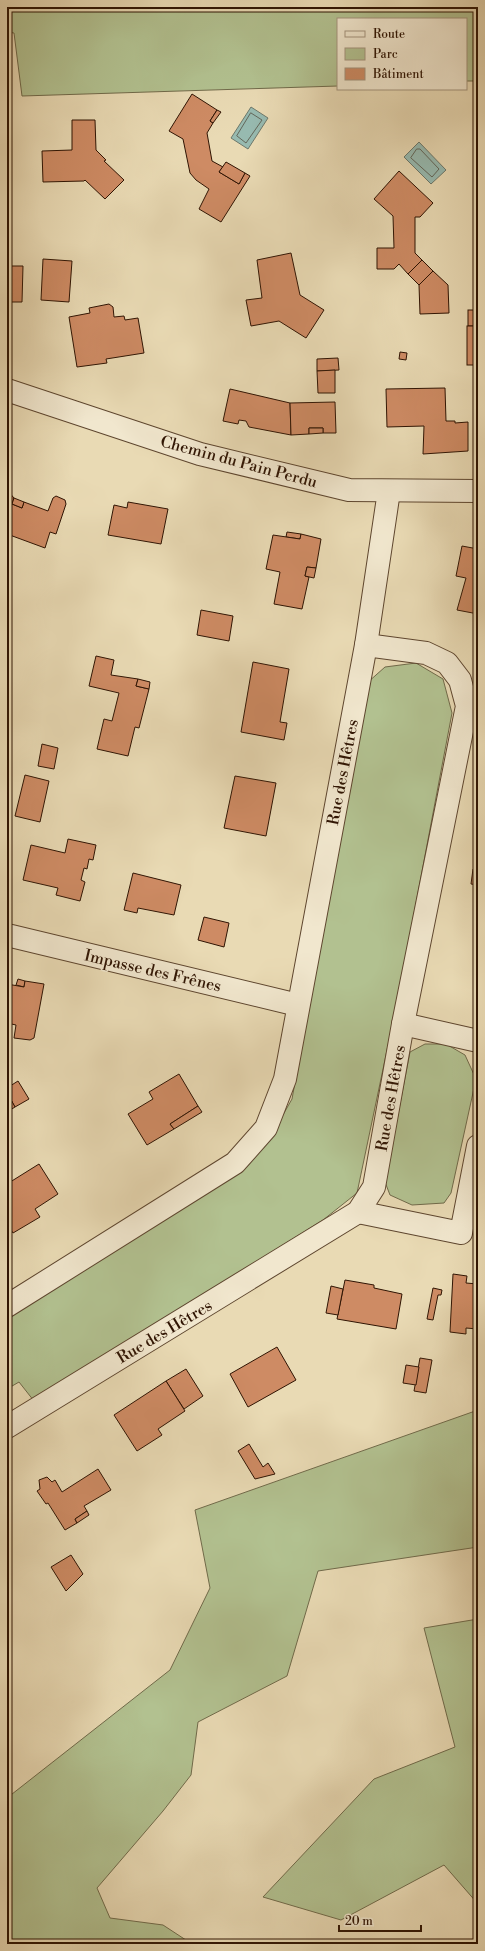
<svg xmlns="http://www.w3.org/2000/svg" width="485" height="1951" viewBox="0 0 485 1951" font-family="'Libre Bodoni',serif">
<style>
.green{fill:#b2c190;stroke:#706a4a}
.water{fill:#97bab0;stroke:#6d786b}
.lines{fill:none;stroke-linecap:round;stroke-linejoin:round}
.shore{stroke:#63675a;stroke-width:1}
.building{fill:#ce8b64;stroke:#2f1403}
.minor-casing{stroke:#5e462f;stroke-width:24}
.minor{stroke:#f1e7ce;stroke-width:22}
.labels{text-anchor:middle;stroke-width:3;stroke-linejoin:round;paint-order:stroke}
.street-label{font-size:16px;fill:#2f1403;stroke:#f1e7ce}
</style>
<rect width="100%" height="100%" fill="#e9dab4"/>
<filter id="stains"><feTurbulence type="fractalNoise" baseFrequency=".005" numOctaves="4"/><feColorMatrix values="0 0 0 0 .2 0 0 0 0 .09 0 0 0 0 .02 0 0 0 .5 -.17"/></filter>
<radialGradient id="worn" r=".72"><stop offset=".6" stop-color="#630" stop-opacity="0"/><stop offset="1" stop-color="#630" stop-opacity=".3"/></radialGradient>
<g class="green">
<path d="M7 7H478V81H466V19H338V86L22 96 14 33 7 32Z"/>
<path d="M416 663 443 679 452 713 399 993 357 1193 323 1220 34 1401 19 1382 7 1389V1314L237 1173 267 1143 292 1099 367 683 385 667Z"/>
<path d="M425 1044H446L465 1055 476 1079 451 1193 444 1203 412 1205 390 1195 385 1182 410 1052Z"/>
<path d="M478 1410V1547L318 1571 287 1676 198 1722 191 1775 163 1811 97 1888 110 1918 163 1925 192 1944H7V1798L170 1670 210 1588 195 1510Z"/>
<path d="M478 1619V1904L444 1865 341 1920 263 1897 374 1779 455 1747 424 1628Z"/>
</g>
<g class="water">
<path d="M251 107 268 118 248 149 231 138Z"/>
<path d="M419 142 446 170 431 184 404 157Z"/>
</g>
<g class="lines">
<g class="shore">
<path d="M251 113 262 120 246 143 237 136Z"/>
<path d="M417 149H420L439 169 432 177 411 158Z"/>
</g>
</g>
<g class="building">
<path d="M192 94 217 110 210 121 213 123 207 133 212 161 223 167 219 172 239 184 245 173 250 176 221 222 199 209 209 189 196 180 190 173 183 139 169 131Z"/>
<path d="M217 110 221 112 213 123 210 121Z"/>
<path d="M72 120H95L96 150 106 160 104 161 124 180 105 199 85 180 84 181 43 182 42 151 72 150Z"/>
<path d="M226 162 245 173 239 184 219 172Z"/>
<path d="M399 171 433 203 420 217H415V253L422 260 408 274 399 264 394 269H377V248H394L393 216 374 199Z"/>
<path d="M291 253 300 295 324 310 306 338 279 321 251 326 246 300 262 298 257 260Z"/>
<path d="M43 259 72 261 69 302 41 300Z"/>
<path d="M422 260 433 271 419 285 408 274Z"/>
<path d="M7 266H23L22 302H7Z"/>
<path d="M433 271 448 285 449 313 420 314 419 285Z"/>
<path d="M109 304 113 307 114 317 124 316 125 320 138 318 144 353 106 359 107 363 77 367 69 317 90 313 89 308Z"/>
<rect x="468" y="310" width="10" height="16"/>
<rect x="467" y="326" width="11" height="39"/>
<path d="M400 352 407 353 406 360 399 359Z"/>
<path d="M338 358 339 370 317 371V359Z"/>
<path d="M335 370V393H318L317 371Z"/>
<path d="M445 388 446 421H455V423L468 422V451L423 454 424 426 387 427 386 389Z"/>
<path d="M230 389 290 403 291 435 249 427 246 421 239 420 238 424 223 421Z"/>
<path d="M335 402 336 433H323V428H309V434L291 435 290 403Z"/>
<path d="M309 428H323V433L309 434Z"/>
<path d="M7 490 14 498 12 504 22 508 24 502 48 511 53 498 56 496 65 500 66 504 56 534 50 532 45 548 7 534Z"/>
<path d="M14 498 24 502 22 508 12 504Z"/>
<path d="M128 502 168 509 161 544 108 535 114 505 127 508Z"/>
<path d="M287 532 301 534 300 539 286 537Z"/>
<path d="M301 534 321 539 316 568 307 567 305 576 309 577 302 609 274 604 280 572 266 569 273 535 300 539Z"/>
<path d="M462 546 478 549V614L457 610 466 578 456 576Z"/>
<path d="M307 567 316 568 314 578 305 576Z"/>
<path d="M201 610 233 616 229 641 197 635Z"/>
<path d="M96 656 114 660 111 675 138 679 136 686 149 689 139 728 135 727 128 756 97 749 104 719 112 721 119 693 89 686Z"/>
<path d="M253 662 289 669 280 722 287 723 284 740 241 732Z"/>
<path d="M138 679 150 682 149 689 136 686Z"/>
<path d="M42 744 58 748 54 769 38 766Z"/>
<path d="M25 775 49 781 40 822 15 816Z"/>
<path d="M235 776 276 783 266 836 224 828Z"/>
<path d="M68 839 96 845 93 860 89 859 87 869 84 868 81 880 85 882 80 901 56 895 58 888 23 880 31 845 65 853Z"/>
<path d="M478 863V885L471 884 473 869 477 870Z"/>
<path d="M133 873 181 885 174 915 138 908 137 913 124 910Z"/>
<path d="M204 917 229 923 224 947 198 940Z"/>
<path d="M18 979 25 981 24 987 16 985Z"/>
<path d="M25 981 44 984 34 1038 30 1040 14 1038 16 1025 7 1023V984L24 987Z"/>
<path d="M179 1074 198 1106 170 1124 174 1129 147 1145 128 1114 153 1099 149 1092Z"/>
<path d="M18 1081 29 1099 15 1107 7 1093V1088Z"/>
<path d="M9 1096 15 1107 7 1112V1098Z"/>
<path d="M198 1106 202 1112 174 1129 170 1124Z"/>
<path d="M39 1164 58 1194 35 1209 40 1217 13 1233 7 1223V1184Z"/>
<path d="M453 1274 467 1276 466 1283 478 1284V1329L466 1328V1334L450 1332Z"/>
<path d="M345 1280 374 1285V1288L402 1294 396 1329 337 1319Z"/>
<path d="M331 1286 343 1289 338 1315 326 1313Z"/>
<path d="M433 1288 442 1290 441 1295H438L433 1320 427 1319Z"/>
<path d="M277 1347 296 1380 248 1407 230 1374Z"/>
<path d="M420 1358 432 1360 426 1393 414 1391Z"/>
<path d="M406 1365 419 1367 416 1385 403 1383Z"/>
<path d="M186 1369 203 1396 184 1409 166 1381Z"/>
<path d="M166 1381 185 1411 158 1429 162 1435 137 1451 114 1415Z"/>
<path d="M249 1444 263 1467 268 1463 275 1474 255 1479 238 1451Z"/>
<path d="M98 1469 111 1490 84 1506 87 1511 75 1519 77 1523 65 1530 48 1503 46 1504 37 1491 40 1489 39 1480 47 1477 52 1482 55 1480 62 1492Z"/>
<path d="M87 1511 89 1515 77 1523 75 1519Z"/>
<path d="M71 1555 83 1574 66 1591 51 1567Z"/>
</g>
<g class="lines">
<g class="minor-casing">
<g id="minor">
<path d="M7 390 200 454 349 490 478 491"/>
<path d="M7 935 298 1005"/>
<path d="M403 1024 478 1041"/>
<path d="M358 1212 461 1233 478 1146"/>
<path d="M7 1306 235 1163 266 1128 285 1079 366 645 389 491"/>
<path d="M7 1427 358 1212 374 1187 403 1024 467 706 460 680 447 663 426 653 366 645"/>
</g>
</g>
<use href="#minor" class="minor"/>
</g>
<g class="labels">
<g class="street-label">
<text transform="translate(239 461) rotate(15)" y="6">Chemin du Pain Perdu</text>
<text transform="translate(342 772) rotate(-79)" y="6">Rue des Hêtres</text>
<text transform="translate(153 970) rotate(13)" y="6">Impasse des Frênes</text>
<text transform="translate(390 1098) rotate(-80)" y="6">Rue des Hêtres</text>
<text transform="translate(164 1331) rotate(-31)" y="6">Rue des Hêtres</text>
</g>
</g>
<rect width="485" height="1951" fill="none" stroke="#e9dab4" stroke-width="24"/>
<rect x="8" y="8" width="469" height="1935" fill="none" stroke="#2f1403" stroke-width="2"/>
<rect x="12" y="12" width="461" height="1927" fill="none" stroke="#2f1403"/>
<rect x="337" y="18" width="130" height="72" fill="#f1e7ce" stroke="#a3937d"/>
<rect x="345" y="31" width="20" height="6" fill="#f1e7ce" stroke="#a3937d"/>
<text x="373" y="38" font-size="12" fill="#2f1403">Route</text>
<rect x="345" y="48" width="20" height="12" fill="#b2c190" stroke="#a3937d"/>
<text x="373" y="58" font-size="12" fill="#2f1403">Parc</text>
<rect x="345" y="68" width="20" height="12" fill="#ce8b64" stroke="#a3937d"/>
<text x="373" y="78" font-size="12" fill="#2f1403">Bâtiment</text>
<path d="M339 1925v6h82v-6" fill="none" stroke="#2f1403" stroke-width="2"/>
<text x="345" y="1925" font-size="12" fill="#2f1403" stroke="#f1e7ce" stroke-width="3" paint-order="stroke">20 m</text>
<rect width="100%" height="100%" filter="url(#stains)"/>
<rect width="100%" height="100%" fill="url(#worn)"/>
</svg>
